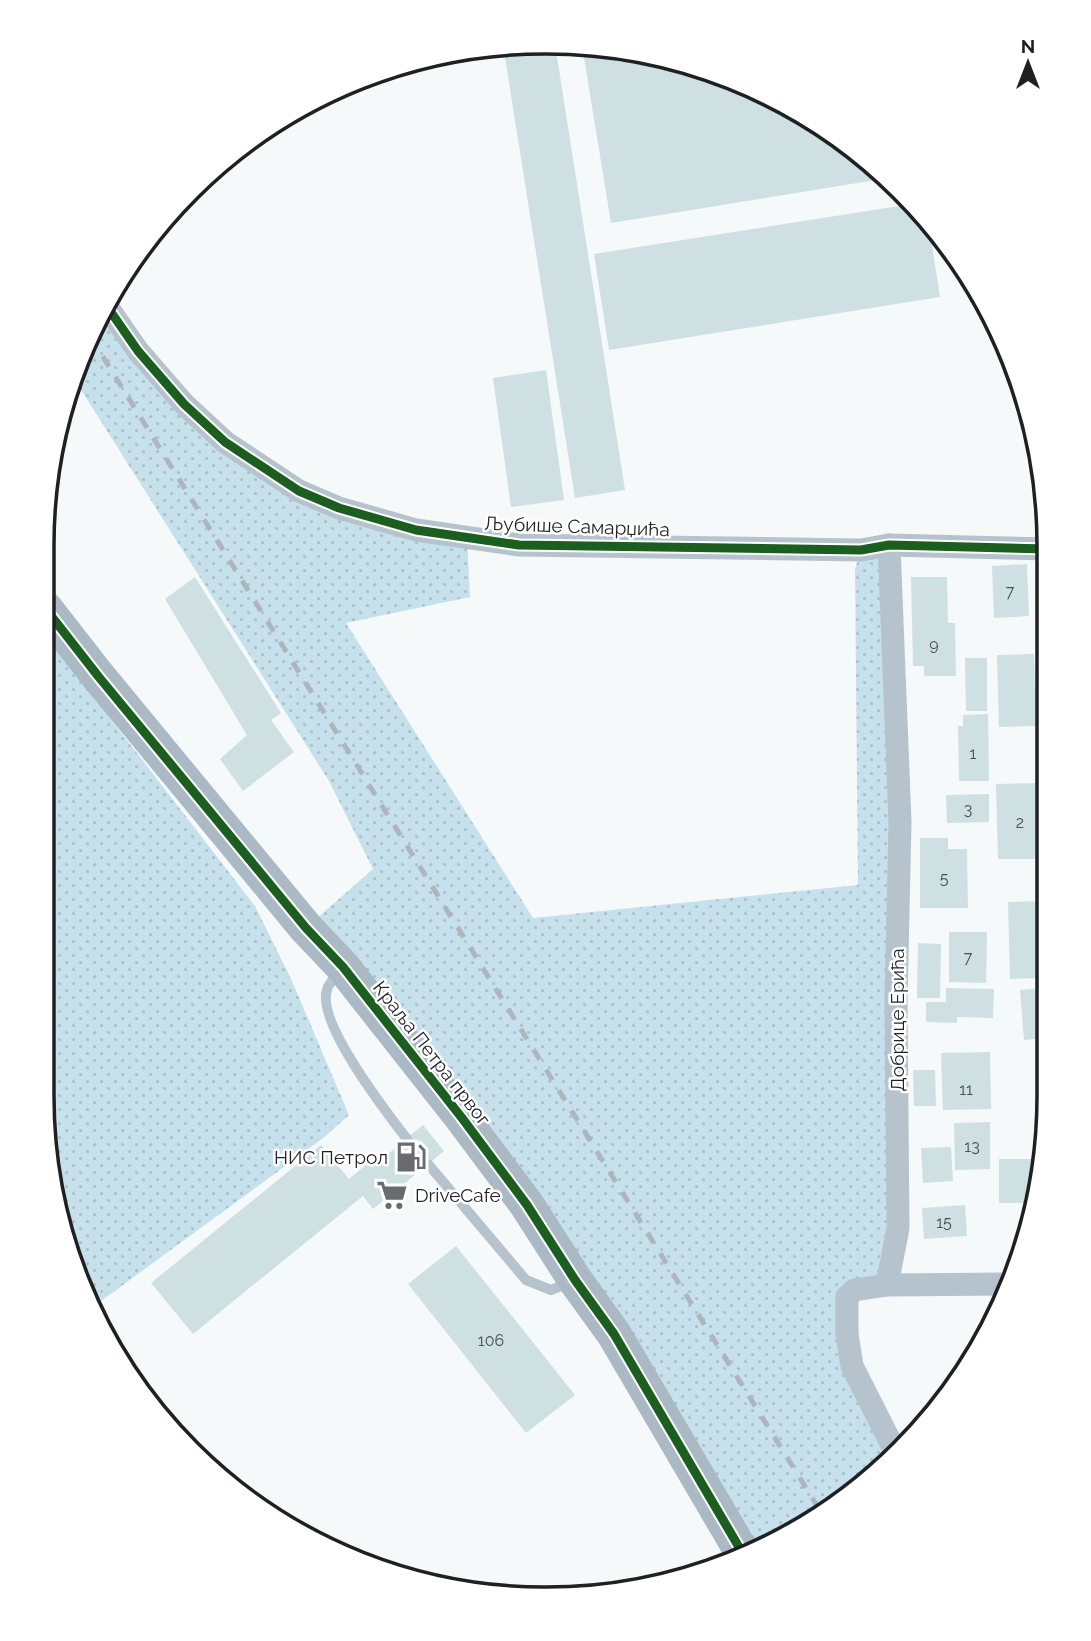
<svg xmlns="http://www.w3.org/2000/svg" width="1091" height="1641" viewBox="0 0 1091 1641" font-family="Raleway,sans-serif">
<style>
.green{fill:url(#green-dots)}
.building{fill:#cee0e2}
.lines{fill:none;stroke-linecap:round;stroke-linejoin:round}
.service{stroke:#b6c3cd;stroke-width:10}
.minor{stroke:#b6c3cd;stroke-width:23}
.primary{stroke:#aab9c4;stroke-width:35}
.rail{stroke:#aeb6bb;stroke-width:5;stroke-dasharray:12 12;stroke-linecap:butt}
.cycleway-casing{stroke:#fff;stroke-width:13}
.cycleway{stroke:#1b5e20;stroke-width:9}
.labels{text-anchor:middle;stroke-width:5;stroke-linejoin:round;paint-order:stroke}
.number-label{font-size:16px;fill:#4a5052}
.street-label{font-size:19px;fill:#1e2022;stroke:#fff}
.poi-label{font-size:19px;fill:#1e2022;stroke:#fff;text-anchor:end}
.rim{fill:none;stroke:#1e2022;stroke-width:3.5}
</style>
<defs>
<pattern id="green-dots" width="8" height="8" patternUnits="userSpaceOnUse" patternTransform="scale(1.75)"><rect width="8" height="8" fill="#c6e1ec"/><path d="M2 2h.1M6 6h.1" fill="none" stroke="#aac1ca" stroke-width="1.8" stroke-linecap="round"/></pattern>
</defs>
<rect width="100%" height="100%" fill="#f5f9fa"/>
<g class="green">
<path d="M106 305 184 404 299 491 467 538 470 597 346 623 533 918 858 885 855 569 861 550 889 545 900 822 887 1285 854 1290 847 1334 895 1451 798 1531 751 1551 614 1334 306 928 373 869 329 781 76 382 94 323Z"/>
<path d="M45 634 255 906 292 981 349 1115 322 1139 93 1307 69 1257 42 1095Z"/>
</g>
<g class="building">
<path d="M513 43 555 44 625 490 575 498 503 45Z"/>
<path d="M582 45 612 46 708 69 798 110 878 167 888 178 611 223Z"/>
<path d="M912 204 948 243 932 246 940 297 609 350 594 254Z"/>
<path d="M546 370 564 500 511 507 493 378Z"/>
<path d="M1027 564 1029 616 994 618 992 566Z"/>
<path d="M195 577 281 713 271 720 294 752 243 791 220 759 247 735 165 599Z"/>
<path d="M911 577H947L948 623H955L956 676H924V666H913Z"/>
<path d="M1034 654 1036 726 999 727 997 655Z"/>
<path d="M965 658H987V711H966Z"/>
<path d="M988 714 989 781H959L958 726H963V715Z"/>
<path d="M1041 783 1043 859H998L996 784Z"/>
<path d="M989 794V822L947 823 946 795Z"/>
<path d="M920 838H948V849H967L968 908H920Z"/>
<path d="M1043 901 1045 978 1010 979 1008 902Z"/>
<path d="M949 932H987L986 983 949 982Z"/>
<path d="M918 943 941 944 940 998H917Z"/>
<path d="M946 988 994 989 993 1018 957 1017V1023L926 1022V1002H946Z"/>
<path d="M1043 988 1045 1038 1024 1040 1020 990Z"/>
<path d="M990 1052 991 1109 943 1110 941 1053Z"/>
<path d="M913 1070H935L936 1106H914Z"/>
<path d="M990 1122V1169L955 1170 954 1123Z"/>
<path d="M423 1125 444 1151 373 1209 363 1196 193 1334 151 1283 321 1145 349 1179 378 1155 382 1159Z"/>
<path d="M951 1147 953 1181 923 1183 921 1148Z"/>
<path d="M999 1159H1045L1032 1203H999Z"/>
<path d="M965 1205 967 1236 924 1239 922 1208Z"/>
<path d="M456 1246 575 1395 526 1433 408 1284Z"/>
</g>
<g class="lines">
<g class="service">
<path d="M339 972C335 977 328 984 327 990 316 1022 387 1113 407 1139"/>
<path d="M428 1164 526 1280 551 1290 571 1282"/>
</g>
<g class="minor">
<path d="M106 305 138 351 184 404 225 442 299 491 339 508 416 530 519 545 861 550 889 545 1048 549"/>
<path d="M889 545 900 822 896 1001 898 1228 887 1285 854 1290 847 1297V1334L852 1366 895 1451"/>
<path d="M887 1285 1008 1284"/>
</g>
<path class="primary" d="M45 608 98 676 306 928 343 967 462 1118 527 1205 575 1280 614 1334 743 1554"/>
<path class="rail" d="M90 336 821 1512"/>
<g class="cycleway-casing">
<g id="cycleway">
<path d="M106 305 138 351 184 404 225 442 299 491 339 508 416 530 519 545 861 550 889 545 1048 549"/>
<path d="M45 608 98 676 306 928 343 967 462 1118 527 1205 575 1280 614 1334 743 1554"/>
</g>
</g>
<use href="#cycleway" class="cycleway"/>
</g>
<defs>
<g id="fuel-bare" transform="scale(2.415)"><path d="M-5.5-6h7V0h2V4h1.3V-2.5L3-4.5l.8-.8L6-3V5H2.5V1h-1V6h-7ZM-4.2-4.7v3.2H.2V-4.7Z" fill="#696c6e" stroke="#fff" stroke-width="2.5" paint-order="stroke"/></g>
<g id="supermarket-bare" transform="scale(2.415)"><path d="M-6-5.5h2.5l.6 2H6L4.5 2H-2.5L-4.4-4H-6ZM-1.5 3.2a1.3 1.3 0 1 0 .1 0ZM3 3.2a1.3 1.3 0 1 0 .1 0Z" fill="#696c6e" stroke="#fff" stroke-width="2.5" paint-order="stroke"/></g>
</defs>
<g fill-rule="evenodd">
<use href="#fuel-bare" x="411" y="1157"/>
<use href="#supermarket-bare" x="392" y="1195"/>
</g>
<g class="labels">
<g class="number-label">
<text x="1010" y="597">7</text>
<text x="934" y="650">9</text>
<text x="973" y="759">1</text>
<text x="968" y="815">3</text>
<text x="1020" y="828">2</text>
<text x="944" y="884">5</text>
<text x="968" y="963">7</text>
<text x="966" y="1095">11</text>
<text x="972" y="1152">13</text>
<text x="944" y="1228">15</text>
<text x="491" y="1346">106</text>
</g>
<g class="street-label">
<text transform="translate(577 526) rotate(2)" y="7">Љубише Самарџића</text>
<text transform="translate(897 1020) rotate(-90)" y="7">Добрице Ерића</text>
<text transform="translate(432 1053) rotate(52)" y="7">Краља Петра првог</text>
</g>
<g class="poi-label">
<text x="388" y="1164">НИС Петрол</text>
<text x="415" y="1202" text-anchor="start">DriveCafe</text>
</g>
</g>
<path d="M0 0H1091V1641H0ZM545 54H546A491 491 0 0 1 1037 545V1096A491 491 0 0 1 546 1587H545A491 491 0 0 1 54 1096V545A491 491 0 0 1 545 54Z" fill="#fff" fill-rule="evenodd"/>
<path class="rim" d="M545 54H546A491 491 0 0 1 1037 545V1096A491 491 0 0 1 546 1587H545A491 491 0 0 1 54 1096V545A491 491 0 0 1 545 54Z"/>
<g transform="translate(1028 63)" stroke="#ffffff" stroke-width="5" paint-order="stroke">
<path d="M0-5L12 26L0 18L-12 26Z" fill="#1e2022"/>
<text y="-10" font-size="19" font-weight="bold" text-anchor="middle" fill="#1e2022">N</text>
</g>
</svg>
